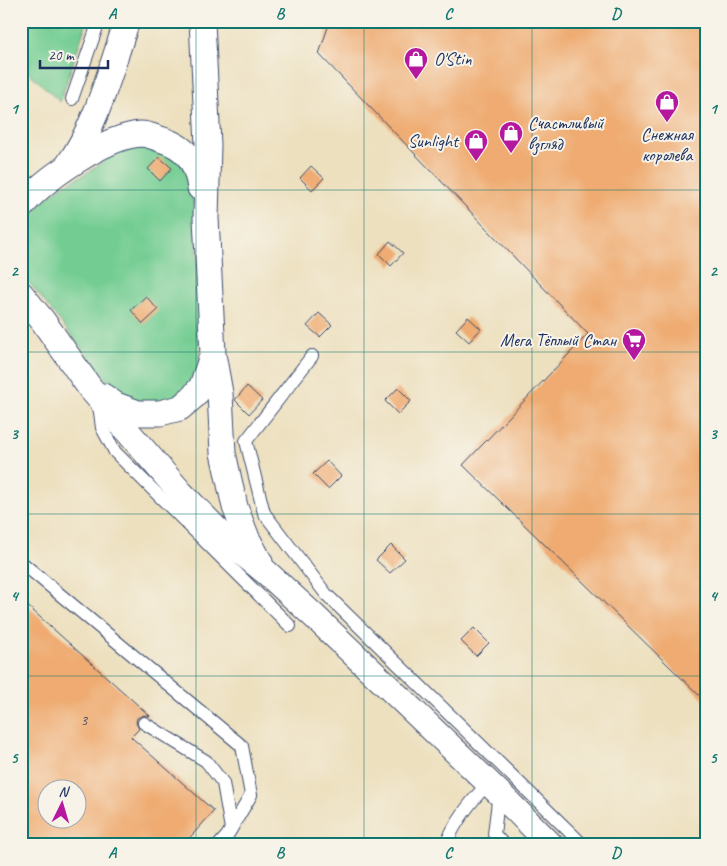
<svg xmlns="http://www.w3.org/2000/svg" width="727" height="866" viewBox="0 0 727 866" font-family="Caveat,sans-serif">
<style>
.green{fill:#73cd93;stroke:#477e78}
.building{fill:#efab71;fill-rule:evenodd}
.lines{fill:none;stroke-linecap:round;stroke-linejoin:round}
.service-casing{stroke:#3a4a6d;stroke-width:14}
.minor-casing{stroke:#3a4a6d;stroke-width:27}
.service{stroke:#fff;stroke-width:12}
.minor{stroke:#fff;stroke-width:25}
.grid{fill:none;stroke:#0f766e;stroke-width:1;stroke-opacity:0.55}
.labels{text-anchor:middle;stroke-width:4;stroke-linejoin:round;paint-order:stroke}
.number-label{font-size:15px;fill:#504e63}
.poi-label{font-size:18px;fill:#1b2f5e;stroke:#f7f3e8;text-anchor:start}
.neatline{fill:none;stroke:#0f766e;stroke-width:2}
.grid-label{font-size:16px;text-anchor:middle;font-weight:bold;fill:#0f766e}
</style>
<rect width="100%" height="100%" fill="#f7f3e8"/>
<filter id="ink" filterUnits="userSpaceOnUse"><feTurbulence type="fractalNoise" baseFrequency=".02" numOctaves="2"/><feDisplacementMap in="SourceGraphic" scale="10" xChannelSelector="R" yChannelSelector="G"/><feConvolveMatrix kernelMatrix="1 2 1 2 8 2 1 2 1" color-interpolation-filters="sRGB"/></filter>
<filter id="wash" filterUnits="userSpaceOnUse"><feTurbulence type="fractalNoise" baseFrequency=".0096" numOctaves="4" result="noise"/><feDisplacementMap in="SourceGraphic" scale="20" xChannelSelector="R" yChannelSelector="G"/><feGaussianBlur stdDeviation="1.12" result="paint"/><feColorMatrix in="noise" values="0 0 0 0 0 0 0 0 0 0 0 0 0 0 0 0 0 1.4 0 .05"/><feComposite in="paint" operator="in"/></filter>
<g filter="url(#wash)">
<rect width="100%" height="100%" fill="#ede0bf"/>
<g class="green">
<path d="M21 21H87L60 102 21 65Z"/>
<path d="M131 143 176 154 191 176 197 241 200 369 191 388 164 406 126 399 114 389 23 275 21 268V245L27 227 41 202 62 186 85 174Z"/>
</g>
<g id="blocks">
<g class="building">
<path d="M330 21H706V702L463 465 588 334 319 54Z"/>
<path d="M159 157 172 168 160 181 148 169Z"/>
<path d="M311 166 324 178 312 190 300 178Z"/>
<path d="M390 241 403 253 391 266 379 254Z"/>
<path d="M146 296 158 310 143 324 131 310Z"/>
<path d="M319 313 332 325 320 337 307 326Z"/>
<path d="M468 317 481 329 469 342 456 330Z"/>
<path d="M247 386 262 400 249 414 235 400Z"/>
<path d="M398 388 411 401 398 414 385 401Z"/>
<path d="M327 461 341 476 328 489 313 474Z"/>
<path d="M391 545 405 559 390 573 376 560Z"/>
<path d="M21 600 150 716 144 715 137 718 136 723 139 729 131 737 214 811 183 845H21ZM48 788H78V818H48Z"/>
<path d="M474 628 489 643 476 656 461 641Z"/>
</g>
</g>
</g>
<g filter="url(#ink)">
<use href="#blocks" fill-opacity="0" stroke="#3a4a6d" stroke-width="1"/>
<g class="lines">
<g class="service-casing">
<g id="service">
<path d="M72 99 99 21"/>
<path d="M312 356 246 441 264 513 326 594 583 845"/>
<path d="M99 404 102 428 115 452 290 626"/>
<path d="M21 562 242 746 251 795 227 836 219 845"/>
<path d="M144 723 206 761 223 783 231 829"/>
<path d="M499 793 494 834 504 845"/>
<path d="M446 845C453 825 466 808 480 792"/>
</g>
</g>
<g class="minor-casing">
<g id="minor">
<path d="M202 21 208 145 206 218 213 354 220 393 223 453 235 507 247 538 260 562"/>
<path d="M68 165C98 123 110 70 127 21"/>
<path d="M21 207C42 180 106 136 141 134 147 134 154 137 160 139 187 147 196 161 200 188"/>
<path d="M21 294 43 321 90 388 181 493 230 543 267 573 314 616 499 793 551 845"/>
<path d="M103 396 116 405 138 413H160L180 408 193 397 202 386 212 356"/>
</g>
</g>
<use href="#service" class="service"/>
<use href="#minor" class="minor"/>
</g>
</g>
<path class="grid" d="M196 21V845M364 21V845M532 21V845M21 190H706M21 352H706M21 514H706M21 676H706"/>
<defs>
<g id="shop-pin" transform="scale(1.25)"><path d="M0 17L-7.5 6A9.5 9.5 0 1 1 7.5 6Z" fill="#b5179e" stroke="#f7f3e8"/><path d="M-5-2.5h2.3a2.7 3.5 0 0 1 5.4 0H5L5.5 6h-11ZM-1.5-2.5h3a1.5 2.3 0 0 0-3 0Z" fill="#fff"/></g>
<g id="supermarket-pin" transform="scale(1.25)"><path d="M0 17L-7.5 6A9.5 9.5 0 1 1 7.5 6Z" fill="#b5179e" stroke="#f7f3e8"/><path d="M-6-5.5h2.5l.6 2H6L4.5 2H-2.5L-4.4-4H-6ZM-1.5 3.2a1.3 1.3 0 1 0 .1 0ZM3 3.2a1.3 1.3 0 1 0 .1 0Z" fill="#fff"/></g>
</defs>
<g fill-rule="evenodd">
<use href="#shop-pin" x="416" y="59"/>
<use href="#shop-pin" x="667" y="102"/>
<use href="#shop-pin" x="511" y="133"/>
<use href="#shop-pin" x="476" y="141"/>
<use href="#supermarket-pin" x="634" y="340"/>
</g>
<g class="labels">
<g class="number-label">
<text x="84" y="725">3</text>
</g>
<g class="poi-label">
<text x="434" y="65">O'Stin</text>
<text x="528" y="129">Счастливый<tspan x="528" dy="21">взгляд</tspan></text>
<text x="667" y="140" text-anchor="middle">Снежная<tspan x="667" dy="21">королева</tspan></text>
<text x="458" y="147" text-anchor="end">Sunlight</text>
<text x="616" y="346" text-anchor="end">Мега Тёплый Cтан</text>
</g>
</g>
<rect width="727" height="866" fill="none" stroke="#f7f3e8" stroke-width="55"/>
<g transform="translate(62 804) rotate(5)"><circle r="24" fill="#f7f3e8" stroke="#9fa5b1"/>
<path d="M0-4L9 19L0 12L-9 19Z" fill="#b5179e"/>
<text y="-8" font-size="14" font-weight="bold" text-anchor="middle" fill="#1b2f5e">N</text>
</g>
<path d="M40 60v8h68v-8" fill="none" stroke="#1b2f5e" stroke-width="2.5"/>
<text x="48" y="60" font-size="15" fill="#1b2f5e" stroke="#f7f3e8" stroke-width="4" paint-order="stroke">20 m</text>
<rect x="28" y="28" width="672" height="810" class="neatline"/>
<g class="grid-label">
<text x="112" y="19">A</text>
<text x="280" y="19">B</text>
<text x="448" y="19">C</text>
<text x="616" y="19">D</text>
<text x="14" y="114">1</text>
<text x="713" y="114">1</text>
<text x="14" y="276">2</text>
<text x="713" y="276">2</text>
<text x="14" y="439">3</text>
<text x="713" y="439">3</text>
<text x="14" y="601">4</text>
<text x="713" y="601">4</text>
<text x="14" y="763">5</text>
<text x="713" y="763">5</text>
<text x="112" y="858">A</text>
<text x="280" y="858">B</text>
<text x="448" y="858">C</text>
<text x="616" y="858">D</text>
</g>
</svg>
